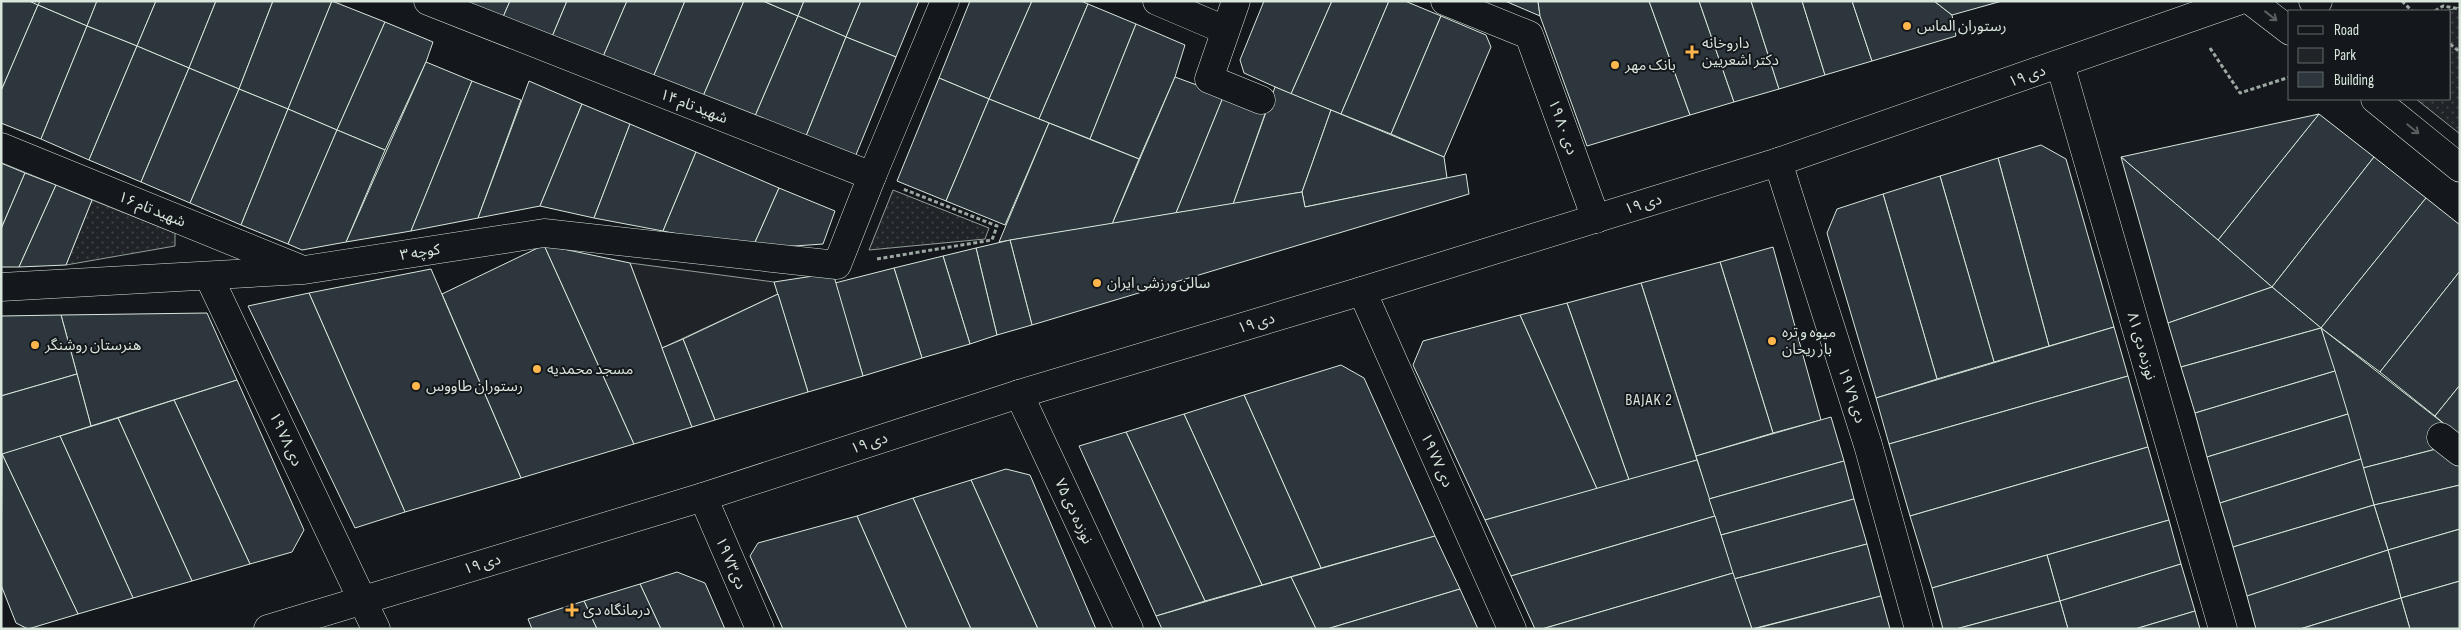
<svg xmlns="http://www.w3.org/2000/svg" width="2461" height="630" viewBox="0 0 2461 630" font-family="'Sofia Sans Condensed','Noto Sans Arabic',sans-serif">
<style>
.grass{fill:url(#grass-dots);stroke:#939e99}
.park{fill:#202428;stroke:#939e99}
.building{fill:#2c363c;stroke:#d8e6dc}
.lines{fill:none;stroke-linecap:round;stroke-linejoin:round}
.minor-casing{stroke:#d8e6dc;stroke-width:29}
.major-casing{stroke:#d8e6dc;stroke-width:29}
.path{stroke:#9da8a2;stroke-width:3;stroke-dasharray:4 2.5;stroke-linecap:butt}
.minor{stroke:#14181c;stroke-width:28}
.major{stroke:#14181c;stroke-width:28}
.oneway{stroke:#59605f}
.poi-dot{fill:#ffb74d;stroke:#14181c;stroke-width:2}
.labels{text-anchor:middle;stroke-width:4;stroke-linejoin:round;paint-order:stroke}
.poi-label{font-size:15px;fill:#d8e6dc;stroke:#14181c;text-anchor:start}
.street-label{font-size:15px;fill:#d8e6dc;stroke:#14181c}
.neighbourhood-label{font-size:16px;letter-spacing:1px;fill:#d8e6dc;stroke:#14181c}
</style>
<defs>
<pattern id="grass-dots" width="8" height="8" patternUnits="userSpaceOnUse" patternTransform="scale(1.25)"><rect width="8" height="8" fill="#202428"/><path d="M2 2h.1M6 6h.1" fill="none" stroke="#404447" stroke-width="1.8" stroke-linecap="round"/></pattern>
</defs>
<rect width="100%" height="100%" fill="#14181c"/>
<g class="grass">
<path d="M2460 7V134L2416 99H2450V11H2446Z"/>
<path d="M893 190 989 228 985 239 869 250Z"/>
<path d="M92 200 175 233V246L66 265Z"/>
</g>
<path class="park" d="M630 263 774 282 778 294 662 348Z"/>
<g class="building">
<path d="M1 1H29L38 5 1 91Z"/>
<path d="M40 1H97L87 26 38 5Z"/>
<path d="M97 1H156L137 46 87 26Z"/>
<path d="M156 1H216L189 68 137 46Z"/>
<path d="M216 1H273L239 89 189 68Z"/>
<path d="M273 1H332L288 109 239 89Z"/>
<path d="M332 1 385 22 337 130 288 109Z"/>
<path d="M452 1H510L500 24Z"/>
<path d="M510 1H567L549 44 500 24Z"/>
<path d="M567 1H627L599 66 549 44Z"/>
<path d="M627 1H685L649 87 599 66Z"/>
<path d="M685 1H744L698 108 649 87Z"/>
<path d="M744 1H763L798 16 749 130 698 108Z"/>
<path d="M763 1H804L798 16Z"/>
<path d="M804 1H861L846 37 798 16Z"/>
<path d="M861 1H919L896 57 846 37Z"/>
<path d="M970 1H1032L989 99 939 78Z"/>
<path d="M1032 1H1081L1088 4 1039 119 989 99Z"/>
<path d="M1264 1H1332L1291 94 1244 73 1240 60Z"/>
<path d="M1332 1H1389L1341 114 1291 94Z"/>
<path d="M1389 1H1405L1441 16 1391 134 1341 114Z"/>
<path d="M1505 1H1538L1540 16Z"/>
<path d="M1538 1H1649L1690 115 1587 146 1540 16Z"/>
<path d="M1649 1H1699L1734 102 1690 115Z"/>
<path d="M1699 1H1751L1779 89 1734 102Z"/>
<path d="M1751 1H1802L1825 75 1779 89Z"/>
<path d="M1802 1H1852L1872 61 1825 75Z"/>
<path d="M1852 1H1934L1952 15 1956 36 1872 61Z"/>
<path d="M1934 1H2002L1952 15Z"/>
<path d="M1088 4 1136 24 1090 139 1039 119Z"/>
<path d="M38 5 87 26 41 139 1 123V91Z"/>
<path d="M798 16 846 37 800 151 749 130Z"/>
<path d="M1441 16 1486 35 1491 47 1444 157 1391 134Z"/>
<path d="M385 22 433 42 426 62 385 150 337 130Z"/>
<path d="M1136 24 1185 45 1175 77 1139 159 1090 139Z"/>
<path d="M87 26 137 46 89 160 41 139Z"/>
<path d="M846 37 896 57 853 162 800 151Z"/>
<path d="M137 46 189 68 141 182 89 160Z"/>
<path d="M426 62 472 81 411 231 346 242Z"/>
<path d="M189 68 239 89 190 203 141 182Z"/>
<path d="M1175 77 1224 95 1176 213 1112 224Z"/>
<path d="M939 78 989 99 946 201 897 181Z"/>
<path d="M472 81 521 100 478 218 411 231Z"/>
<path d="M529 81 582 104 540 206 478 218Z"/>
<path d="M1275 87 1331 110 1302 192 1233 204Z"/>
<path d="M239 89 288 109 241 225 190 203Z"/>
<path d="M1224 95 1266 111 1233 204 1176 213Z"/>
<path d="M989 99 1049 123 1005 225 946 201Z"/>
<path d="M582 104 630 124 594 218 540 206Z"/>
<path d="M288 109 337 130 288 244 241 225Z"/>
<path d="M1331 110 1444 157 1447 178 1305 207 1302 192Z"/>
<path d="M2319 114 2374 157 2272 287 2218 240Z"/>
<path d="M2319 114 2218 240 2121 157Z"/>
<path d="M1049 123 1139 159 1112 224 999 242Z"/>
<path d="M630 124 696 152 663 231 594 218Z"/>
<path d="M337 130 385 150 346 242 302 250 288 244Z"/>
<path d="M2041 145 2066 159 2114 327 2049 346 1998 158Z"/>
<path d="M696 152 779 188 752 249 663 231Z"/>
<path d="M2121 157 2218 240 2272 287 2168 323Z"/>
<path d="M2374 157 2426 198 2321 328 2272 287Z"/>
<path d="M1998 158 2049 346 1994 362 1940 176Z"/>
<path d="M1 163 25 173 1 229Z"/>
<path d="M25 173 56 185 19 267H1V229Z"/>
<path d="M1466 174 1469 194 1032 325 1010 240 1302 192 1305 207Z"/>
<path d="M1940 176 1994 362 1937 379 1883 194Z"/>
<path d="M56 185 92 200 66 265 19 267Z"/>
<path d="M779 188 835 211 823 244 752 249Z"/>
<path d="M1883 194 1937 379 1876 398 1827 233 1837 209Z"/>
<path d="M2426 198 2460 225V271L2380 372 2321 328Z"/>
<path d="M1010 240 1032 325 997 335 976 248Z"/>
<path d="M544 245 634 444 521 478 442 294Z"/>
<path d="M544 245 630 263 692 427 634 444Z"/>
<path d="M1773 247 1821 420 1773 433 1720 262Z"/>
<path d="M976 248 997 335 970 344 943 256Z"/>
<path d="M943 256 970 344 922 358 894 268Z"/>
<path d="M1720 262 1773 433 1696 456 1641 283Z"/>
<path d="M894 268 922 358 863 376 835 283Z"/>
<path d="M431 269 521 478 405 512 309 293Z"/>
<path d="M2460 271V385L2435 416 2380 372Z"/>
<path d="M833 273 863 376 808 392 774 282Z"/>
<path d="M1641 283 1697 460 1629 480 1567 303Z"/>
<path d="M2272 287 2321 328 2181 367 2168 323Z"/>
<path d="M309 293 405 512 355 528 248 306Z"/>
<path d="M778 294 808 392 715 420 683 339Z"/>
<path d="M1567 303 1629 480 1597 489 1520 315Z"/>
<path d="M207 313 237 380 91 426 61 315Z"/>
<path d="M61 315 77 374 1 396V316Z"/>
<path d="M1520 315 1597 489 1485 520 1413 365 1423 341Z"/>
<path d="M2114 327 2128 376 1889 444 1876 398Z"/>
<path d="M2321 328 2443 423 2428 439 2440 448 2363 468Z"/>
<path d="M2321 328 2335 371 2195 413 2181 367Z"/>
<path d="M683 339 715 420 692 427 662 348Z"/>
<path d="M1341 365 1364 378 1435 536 1321 568 1244 395Z"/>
<path d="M2335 371 2348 414 2207 457 2195 413Z"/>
<path d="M77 374 91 426 1 455V396Z"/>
<path d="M2128 376 2148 447 1910 516 1889 444Z"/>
<path d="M237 380 304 530 292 552 250 564 174 400Z"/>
<path d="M2460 385V437L2435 416Z"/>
<path d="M1244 395 1321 568 1262 585 1184 414Z"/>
<path d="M174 400 250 564 192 581 118 418Z"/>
<path d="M1184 414 1262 585 1205 601 1126 432Z"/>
<path d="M2348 414 2361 459 2220 503 2207 457Z"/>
<path d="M1831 417 1844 461 1709 499 1696 456Z"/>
<path d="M118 418 192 581 133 598 60 436Z"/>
<path d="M1126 432 1205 601 1156 616 1079 446Z"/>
<path d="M60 436 133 598 78 614 2 454Z"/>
<path d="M2148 447 2169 520 1932 588 1910 516Z"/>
<path d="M2440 448 2460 464V485L2374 505 2363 468Z"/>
<path d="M2 454 78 614 28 629 16 623 1 585Z"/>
<path d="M2361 459 2374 505 2233 547 2220 503Z"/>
<path d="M1697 460 1715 516 1511 576 1485 520Z"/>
<path d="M1844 461 1854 499 1721 535 1709 499Z"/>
<path d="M1006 469 1030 475 1096 629H1038L971 480Z"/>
<path d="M971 480 1038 629H971L913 498Z"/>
<path d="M2460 485V529L2388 550 2374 505Z"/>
<path d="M913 498 971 629H907L857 516Z"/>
<path d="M1854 499 1867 544 1734 579 1721 535Z"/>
<path d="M2374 505 2388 550 2247 596 2233 547Z"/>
<path d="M857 516 907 629H783L750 556 758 543Z"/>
<path d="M1715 516 1733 573 1542 629H1535L1511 576Z"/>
<path d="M2169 520 2181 564 2060 601 2047 555Z"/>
<path d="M2460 529V581L2401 598 2388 550Z"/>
<path d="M1435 536 1460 589 1327 629H1316L1291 577Z"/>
<path d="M1867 544 1881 596 1752 629 1734 579Z"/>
<path d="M2388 550 2401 598 2300 629H2256L2247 596Z"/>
<path d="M2047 555 2060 601 1956 629H1943L1932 588Z"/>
<path d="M2181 564 2195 611 2135 629H2068L2060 601Z"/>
<path d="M677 572 705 583 725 629H661L640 584Z"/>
<path d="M1733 573 1752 629H1542Z"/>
<path d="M1291 577 1316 629H1162L1156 616Z"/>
<path d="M2460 581V629H2410L2401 598Z"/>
<path d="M640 584 661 629H597L584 601Z"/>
<path d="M1460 589 1478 629H1327Z"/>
<path d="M1881 596 1890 629H1754Z"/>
<path d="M2401 598 2410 629H2300Z"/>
<path d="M584 601 597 629H532L528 619Z"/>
<path d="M2060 601 2068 629H1956Z"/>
<path d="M2195 611 2200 629H2135Z"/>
</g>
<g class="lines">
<g class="minor-casing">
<g id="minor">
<path d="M1157 1 1225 30"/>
<path d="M1236 1 1209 79 1261 100"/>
<path d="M1445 1 1529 35 1596 219"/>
<path d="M2251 1 2290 31"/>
<path d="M2060 64 2223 629"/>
<path d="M2375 99 2460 168"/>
<path d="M1 147 298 268"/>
<path d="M1778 162 1868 445 1919 629"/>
<path d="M872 176 945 1"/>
<path d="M209 277 376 629"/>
<path d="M1 287 304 270 544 233 837 265 872 176 428 1"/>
<path d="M1362 291 1512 629"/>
<path d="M1019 394 1129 629"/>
<path d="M2441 437 2460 452"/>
<path d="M703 497 760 629"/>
</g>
</g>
<g class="major-casing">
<g id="major">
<path d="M2313 1H2318"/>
<path d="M268 629 703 497 1019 394 1362 291 1778 162 2238 1"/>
</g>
</g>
<g class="path">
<path d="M2402 1 2412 11"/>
<path d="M2435 11 2443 6 2460 9"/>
<path d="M2450 44 2460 52"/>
<path d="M2210 48 2240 93 2290 77"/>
<path d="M877 259 992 240 997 226 903 189"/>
</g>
<use href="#minor" class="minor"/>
<use href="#major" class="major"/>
</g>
<defs><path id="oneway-shaft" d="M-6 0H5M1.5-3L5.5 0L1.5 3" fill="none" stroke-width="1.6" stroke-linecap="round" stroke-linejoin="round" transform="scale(1.25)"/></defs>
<g class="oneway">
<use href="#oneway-shaft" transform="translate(2271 16) rotate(38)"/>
<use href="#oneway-shaft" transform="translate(2413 129) rotate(39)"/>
</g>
<g class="poi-dot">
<circle cx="1907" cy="26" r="5"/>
<path d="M1689.5 44.5h5v5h5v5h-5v5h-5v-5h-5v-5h5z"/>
<circle cx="1615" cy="65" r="5"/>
<circle cx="1097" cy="283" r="5"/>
<circle cx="1772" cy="341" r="5"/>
<circle cx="35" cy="345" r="5"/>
<circle cx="537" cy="369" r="5"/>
<circle cx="416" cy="386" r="5"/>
<path d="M569.5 602.5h5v5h5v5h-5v5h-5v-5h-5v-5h5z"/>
</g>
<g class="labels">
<g class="poi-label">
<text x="1917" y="31">رستوران الماس</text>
<text x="1702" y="48">داروخانه<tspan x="1702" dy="17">دکتر اشعریین</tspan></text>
<text x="1625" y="70">بانک مهر</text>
<text x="1107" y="288">سالن ورزشی ایران</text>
<text x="1782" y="337">میوه و تره<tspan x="1782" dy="17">بار ریحان</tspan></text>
<text x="45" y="350">هنرستان روشنگر</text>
<text x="547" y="374">مسجد محمدیه</text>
<text x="426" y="391">رستوران طاووس</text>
<text x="583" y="615">درمانگاه دی</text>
</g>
<g class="street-label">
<text transform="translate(2027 76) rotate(-19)" y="5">۱۹ دی</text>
<text transform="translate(694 106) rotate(21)" y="5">شهید تام ۱۴</text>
<text transform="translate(1563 127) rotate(70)" y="5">۱۹ دی ۸۰</text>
<text transform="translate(1643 204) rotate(-17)" y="5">۱۹ دی</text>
<text transform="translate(152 209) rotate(22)" y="5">شهید تام ۱۶</text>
<text transform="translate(420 252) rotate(-9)" y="5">کوچه ۳</text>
<text transform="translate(1256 323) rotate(-17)" y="5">۱۹ دی</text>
<text transform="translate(2142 346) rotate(74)" y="5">نوزده دی ۸۱</text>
<text transform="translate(1852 395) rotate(72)" y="5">۱۹ دی ۷۹</text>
<text transform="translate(286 439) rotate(65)" y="5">۱۹ دی ۷۸</text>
<text transform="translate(869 443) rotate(-18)" y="5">۱۹ دی</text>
<text transform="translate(1437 460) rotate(66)" y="5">۱۹ دی ۷۷</text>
<text transform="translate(1074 511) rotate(65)" y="5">نوزده دی ۷۵</text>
<text transform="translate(731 563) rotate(67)" y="5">۱۹ دی۷۳</text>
<text transform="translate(482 564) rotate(-17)" y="5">۱۹ دی</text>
</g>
<g class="neighbourhood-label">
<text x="1649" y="405">BAJAK 2</text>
</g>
</g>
<rect width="2461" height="630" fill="none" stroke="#d8e6dc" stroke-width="5"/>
<rect x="2288" y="10" width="162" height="90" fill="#14181c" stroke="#626a69"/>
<rect x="2298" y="26" width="25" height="8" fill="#14181c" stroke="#626a69"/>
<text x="2334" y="35" font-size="15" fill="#d8e6dc">Road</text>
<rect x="2298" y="48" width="25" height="15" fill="#202428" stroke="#626a69"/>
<text x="2334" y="60" font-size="15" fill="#d8e6dc">Park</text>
<rect x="2298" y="72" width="25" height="15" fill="#2c363c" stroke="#626a69"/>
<text x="2334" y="85" font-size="15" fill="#d8e6dc">Building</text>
</svg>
